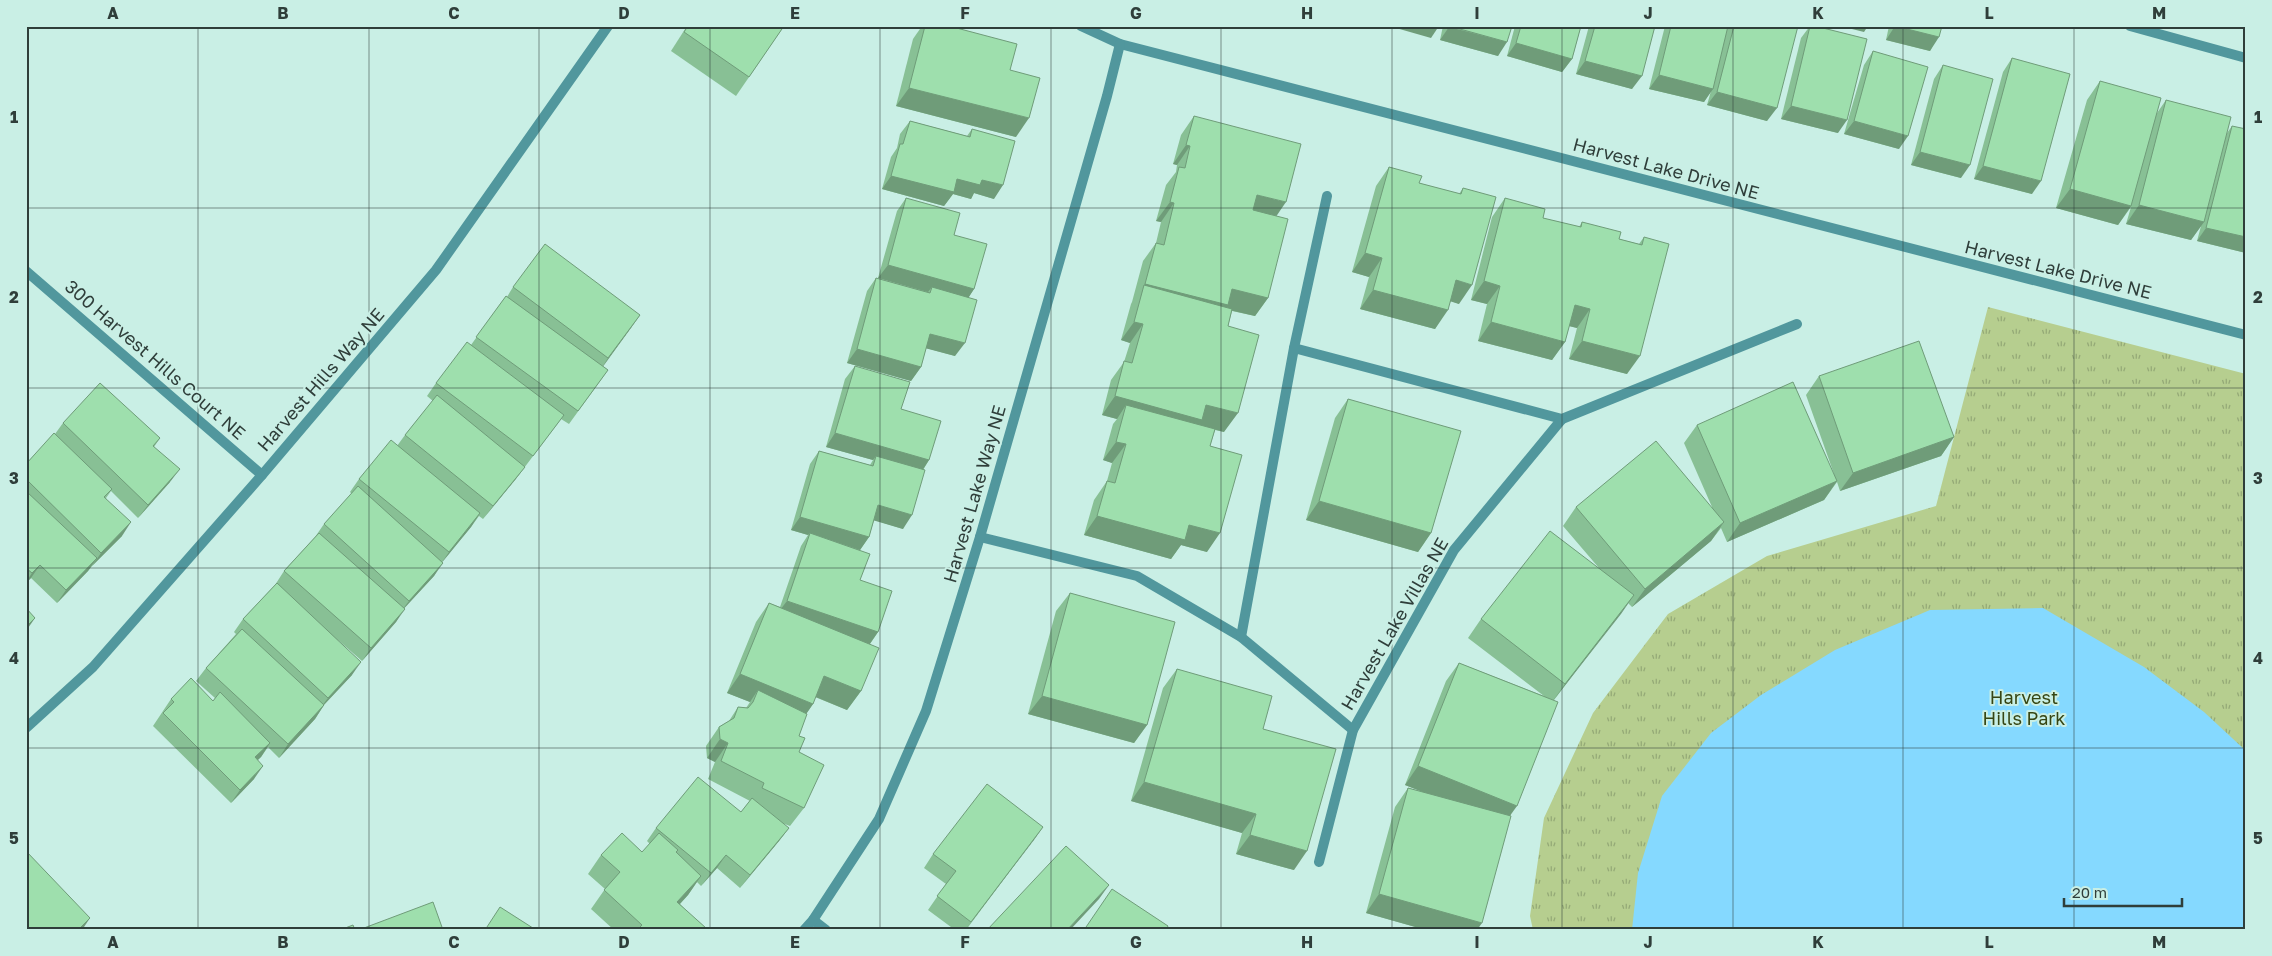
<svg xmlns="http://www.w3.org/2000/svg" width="2272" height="956" viewBox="0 0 2272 956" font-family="'Golos Text',sans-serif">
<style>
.park{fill:url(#park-tufts)}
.water{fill:#85d9ff}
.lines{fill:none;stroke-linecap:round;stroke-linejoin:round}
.service{stroke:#51979d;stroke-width:10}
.minor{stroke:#51979d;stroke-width:10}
.wall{fill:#88c095}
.shaded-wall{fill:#6f9c79}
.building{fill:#9edfad;stroke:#6f9c79}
.grid{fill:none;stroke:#2f3e3a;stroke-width:1;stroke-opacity:0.55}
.labels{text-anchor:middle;stroke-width:4;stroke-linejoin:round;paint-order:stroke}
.street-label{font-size:18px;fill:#2f3e3a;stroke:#c9efe5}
.park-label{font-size:18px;fill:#354513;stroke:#c9efe5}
.neatline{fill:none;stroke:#2f3e3a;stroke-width:2}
.grid-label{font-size:16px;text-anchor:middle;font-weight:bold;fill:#2f3e3a}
</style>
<defs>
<pattern id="park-tufts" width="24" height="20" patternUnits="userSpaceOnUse" patternTransform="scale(1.25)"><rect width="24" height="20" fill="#b6ce8f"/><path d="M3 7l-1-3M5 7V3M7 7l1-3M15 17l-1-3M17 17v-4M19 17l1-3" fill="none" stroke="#94a976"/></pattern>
</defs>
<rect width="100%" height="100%" fill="#c9efe5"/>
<path class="park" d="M1988 307 2246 374V930H1533L1530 916 1544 818 1593 713 1668 614 1767 556 1936 506Z"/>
<path class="water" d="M2043 608 2144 667 2204 712 2246 751V930H1632L1638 873 1662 796 1711 733 1761 695 1835 650 1930 610Z"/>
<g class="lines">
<g class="service">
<path d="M2130 26 2246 58"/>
<path d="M1294 348 1562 419 1797 324"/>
<path d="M980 537 1137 576 1241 637 1353 730"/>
<path d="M1241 637 1294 348 1327 196"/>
<path d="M1319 862 1353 730 1454 550 1562 419"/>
</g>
<g class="minor">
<path d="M1081 26 1120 44 2246 335"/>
<path d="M26 271 262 475"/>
<path d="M26 728 93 667 262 475 436 270 608 26"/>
<path d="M813 920 826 930"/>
<path d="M804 930 813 920 879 819 926 711 980 537 1107 96 1120 44"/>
</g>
</g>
<g class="wall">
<path d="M687 26H784L736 96 671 51Z"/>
<path d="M922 26H949L1010 70 1016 137 896 106 913 39Z"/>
<path d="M1443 26H1512L1498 56 1440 40Z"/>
<path d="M1515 26H1581L1572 59 1562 72 1507 56Z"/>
<path d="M1589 26H1655L1632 89 1576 74Z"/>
<path d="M1665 26H1798L1767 121 1707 105 1711 91 1704 102 1649 89Z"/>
<path d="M1810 26H1815L1838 133 1781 119 1801 38Z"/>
<path d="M1889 26H1942L1930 51 1886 40Z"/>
<path d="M1873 51 1899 149 1844 134 1864 65Z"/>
<path d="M2012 58 2032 194 1974 179 2003 72Z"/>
<path d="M1943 65 1961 178 1911 165 1934 79Z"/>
<path d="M2100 81 2157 113 2166 100 2227 133 2232 126 2246 253 2197 241 2201 226 2191 240 2126 224 2131 207 2118 225 2056 208 2087 100Z"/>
<path d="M1194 116 1276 216 1268 298 1255 316 1232 311 1228 326 1224 432 1215 430 1210 446 1207 552 1181 545 1171 559 1084 535 1094 500 1107 481 1112 463 1103 460 1113 424 1117 419 1102 415 1111 380 1124 362 1130 343 1121 340 1131 304 1132 302 1143 261 1156 243 1161 222 1156 221 1166 185 1176 172 1177 165 1173 164 1181 135Z"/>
<path d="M910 121 967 136 972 129 994 199 974 193 971 199 953 194 944 206 882 189 891 157 897 148 900 134Z"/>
<path d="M1389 167 1419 183 1459 194 1463 188 1459 304 1451 301 1435 329 1360 309 1369 277 1352 272 1376 186Z"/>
<path d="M906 198 954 235 974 289 968 298 955 356 926 348 921 367 911 381 847 363 867 291 876 278 928 292 878 278 897 211Z"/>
<path d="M1505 198 1543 218 1579 227 1582 222 1619 239 1639 244 1644 237 1627 374 1569 359 1577 328 1569 326 1565 342 1552 360 1478 341 1487 304 1471 300 1492 217Z"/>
<path d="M513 287 640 315 603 366 608 370 569 424 561 419 515 480 483 519 479 516 471 527 442 562 434 576 404 608 396 622 362 661 338 640 352 675 324 705 315 719 279 758 268 747 261 757 258 760 254 779 231 803 153 726 171 699 213 701 215 698 196 681 206 668 236 634 234 632 243 619 275 585 284 571 315 537 324 524 352 494 350 492 359 479 397 446 405 435 433 401 427 396 436 383 471 345 506 296 507 297Z"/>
<path d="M855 366 901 409 929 460 923 470 903 529 874 520 869 537 860 550V580L878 632 870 644 861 691 847 710 815 697 813 704 806 714 799 736V752L804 808 790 826 782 823 789 828 779 841 740 888 717 868 701 886 697 882 688 895 680 904 704 930H614L591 909 605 889 588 874 601 855 642 852 650 844 647 841 656 828 741 812 750 801 708 779 715 762 707 758 706 746 719 727 729 721 738 707 746 708 750 702 727 693 756 622 769 603 780 607 801 546 808 535 791 530 810 464 819 451 870 465 873 460 826 447 845 379Z"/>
<path d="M1819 376 1954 437 1941 456 1840 491 1837 482 1824 500 1727 542 1721 528 1711 541 1632 607 1628 603 1554 700 1510 816 1477 930H1426L1366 913 1395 807 1408 788 1420 791 1405 785 1446 681 1459 663 1544 696 1468 638 1481 619 1599 568 1563 526 1576 507H1712L1684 443 1697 425 1834 474 1806 395Z"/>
<path d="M1348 399 1431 533 1418 552 1306 520 1335 418Z"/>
<path d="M63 423 160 438 154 447 170 482 138 518 111 491 106 498 122 536 92 566 88 571 57 603 31 578 26 583V464L55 434Z"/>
<path d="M1070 593 1147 725 1134 743 1028 714 1056 611Z"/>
<path d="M1177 669 1263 729 1294 870 1236 854 1242 833 1131 801 1163 688Z"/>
<path d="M1043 827 966 930H955L928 910 946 884 924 868 933 854Z"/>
</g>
<g class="shaded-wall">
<path d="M1389 26H1439L1431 38Z"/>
<path d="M1840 26H1868L1864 32Z"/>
<path d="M1895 26 1939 37 1930 51 1886 40Z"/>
<path d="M1449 27 1507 42 1498 56 1440 40Z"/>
<path d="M1516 43 1572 59 1562 72 1507 56Z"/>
<path d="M1585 61 1642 76 1632 89 1576 74Z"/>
<path d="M1659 75 1713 89 1704 102 1649 89Z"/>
<path d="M909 88 1029 118 1016 137 896 106Z"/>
<path d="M1717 92 1777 108 1767 121 1707 105Z"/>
<path d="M1791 106 1847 120 1838 133 1781 119Z"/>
<path d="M1854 121 1908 136 1899 149 1844 134Z"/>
<path d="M1186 145 1190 146 1177 165 1173 164Z"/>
<path d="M1920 152 1970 165 1961 178 1911 165Z"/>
<path d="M1983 166 2041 181 2032 194 1974 179Z"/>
<path d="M891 176 982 180 1003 185 994 199 974 193 971 199 953 194 944 206 882 189Z"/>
<path d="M2070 189 2131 206 2118 225 2056 208Z"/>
<path d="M1257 195 1286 202 1273 221 1244 214Z"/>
<path d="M1170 202 1174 203 1161 222 1156 221Z"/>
<path d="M2139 205 2204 222 2191 240 2126 224Z"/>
<path d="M2206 228 2246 237V253L2197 241Z"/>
<path d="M1365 253 1382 258 1369 277 1352 272Z"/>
<path d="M888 265 974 289 965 303 932 287 928 292 878 278Z"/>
<path d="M1456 280 1472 285 1459 304 1443 299Z"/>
<path d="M1484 281 1500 286 1487 304 1471 300Z"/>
<path d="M1145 284 1232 289 1268 298 1255 316 1225 309 1144 285Z"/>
<path d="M1373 290 1448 310 1435 329 1360 309Z"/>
<path d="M1575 305 1590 309 1577 328 1561 324Z"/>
<path d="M640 315 631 328 599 372 608 358Z"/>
<path d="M1134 322 1143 324 1130 343 1121 340Z"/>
<path d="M1491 322 1565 342 1552 360 1478 341Z"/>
<path d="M930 334 965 343 955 356 921 347Z"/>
<path d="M1582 341 1640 356 1627 374 1569 359Z"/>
<path d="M857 349 921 367 911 381 847 363Z"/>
<path d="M1115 396 1206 405 1238 413 1224 432 1126 405 1117 419 1102 415Z"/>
<path d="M835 433 929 460 920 474 876 456 873 460 826 447Z"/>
<path d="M1954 437 1941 456 1840 491 1853 473Z"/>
<path d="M1116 442 1126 444 1112 463 1103 460Z"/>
<path d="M525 467 515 480 483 519 493 506Z"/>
<path d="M180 469 170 482 138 518 148 505Z"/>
<path d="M1837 481 1824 500 1727 542 1740 523Z"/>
<path d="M1319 501 1431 533 1418 552 1306 520Z"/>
<path d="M878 505 912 515 903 529 869 519Z"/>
<path d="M480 513 471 527 440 565 449 552Z"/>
<path d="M1097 516 1189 525 1220 533 1207 552 1181 545 1171 559 1084 535Z"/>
<path d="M800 517 869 537 860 550 810 533 808 535 791 530Z"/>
<path d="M131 522 122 536 92 566 101 553Z"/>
<path d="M1724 522 1711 541 1632 607 1645 589Z"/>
<path d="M97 558 88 571 57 603 66 590Z"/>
<path d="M443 563 434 576 399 614 409 601Z"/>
<path d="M40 565 31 578 26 583V582L32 573Z"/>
<path d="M1634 595 1621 614 1552 702 1565 684Z"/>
<path d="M787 601 878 632 869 645 777 614Z"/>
<path d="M405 609 396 622 362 661 371 648Z"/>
<path d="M35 618 26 631V627Z"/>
<path d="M361 662 352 675 318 711 328 698Z"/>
<path d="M740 674 813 704 800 723 758 690 750 702 727 693Z"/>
<path d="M824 676 861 691 847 710 811 695Z"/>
<path d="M1042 696 1147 725 1134 743 1028 714Z"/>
<path d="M324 705 315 719 279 758 288 744Z"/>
<path d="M720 739 728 743 715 762 707 758Z"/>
<path d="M270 743 261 757 246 770 255 757Z"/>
<path d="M263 766 254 779 231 803 240 790Z"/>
<path d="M1418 766 1517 806 1504 824 1405 785Z"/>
<path d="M1144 782 1256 814 1242 833 1131 801Z"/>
<path d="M1043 827 1034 840 965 930 971 922Z"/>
<path d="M789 828 779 841 740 888 750 875Z"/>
<path d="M1250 835 1307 851 1294 870 1236 854Z"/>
<path d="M726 855 717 868 701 886 711 873Z"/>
<path d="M701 876 688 895 664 921 677 902Z"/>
<path d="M1109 885 1099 899 1070 930H1067Z"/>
<path d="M1379 894 1482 923 1477 930H1426L1366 913Z"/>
<path d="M90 918 82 930H78Z"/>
</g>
<g class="building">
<path d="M688 26H784L749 77 684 32Z"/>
<path d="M925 26H949L1017 44 1010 70 1040 78 1029 118 909 88Z"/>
<path d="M1449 26H1512L1507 42Z"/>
<path d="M1521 26H1581L1572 59 1516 43Z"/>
<path d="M1595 26H1655L1642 76 1585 61Z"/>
<path d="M1671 26H1728L1713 89 1659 75Z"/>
<path d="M1734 26H1798L1777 108 1717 92Z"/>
<path d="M1810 26H1815L1867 39 1847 120 1791 106Z"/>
<path d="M1895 26H1942L1939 37Z"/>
<path d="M1873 51 1928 67 1908 136 1854 121Z"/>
<path d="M2012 58 2070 74 2041 181 1983 166Z"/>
<path d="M1943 65 1993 79 1970 165 1920 152Z"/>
<path d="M2100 81 2161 98 2131 206 2070 189Z"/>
<path d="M2166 100 2231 117 2204 222 2139 205Z"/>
<path d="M1194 116 1301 144 1286 202 1257 195 1253 210 1288 219 1268 298 1232 289 1228 305 1145 284 1156 243 1164 245 1174 203 1170 202 1179 167 1185 168 1190 146 1186 145Z"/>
<path d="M910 121 970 137 972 129 1015 141 1003 185 982 180 980 185 957 179 954 192 891 176 900 144H903Z"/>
<path d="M2232 126 2246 129V237L2206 228Z"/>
<path d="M1389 167 1422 176 1419 183 1461 194 1463 188 1496 197 1472 285 1456 280 1448 310 1373 290 1382 258 1365 253Z"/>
<path d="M906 198 960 213 954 235 987 244 974 289 888 265Z"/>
<path d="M1505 198 1545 209 1543 218 1581 227 1582 222 1621 232 1619 239 1642 245 1644 237 1669 244 1640 356 1582 341 1590 309 1575 305 1565 342 1491 322 1500 286 1484 281Z"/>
<path d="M545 244 640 315 608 358 513 287Z"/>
<path d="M876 278 930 293 932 287 977 300 965 343 930 334 921 367 857 349Z"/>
<path d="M1144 285 1232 309 1228 326 1259 335 1238 413 1206 405 1202 420 1115 396 1124 361 1132 363 1143 324 1134 322Z"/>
<path d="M506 296 608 370 578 411 476 337Z"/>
<path d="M1919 341 1954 437 1853 473 1819 376Z"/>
<path d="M467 342 564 415 533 456 436 383Z"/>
<path d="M855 366 910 382 901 409 941 421 929 460 835 433Z"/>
<path d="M1793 382 1837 481 1740 523 1697 425Z"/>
<path d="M100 383 160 438 153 446 180 469 148 505 63 423Z"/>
<path d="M437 395 525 467 493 506 405 435Z"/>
<path d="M1348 399 1461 431 1431 533 1319 501Z"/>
<path d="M1126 405 1215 429 1210 446 1242 455 1220 533 1189 525 1185 540 1097 516 1107 481 1115 483 1126 444 1116 442Z"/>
<path d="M54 433 112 489 104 497 131 522 101 553 26 479V464Z"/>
<path d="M391 440 480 513 449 552 359 479Z"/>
<path d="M1656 441 1724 522 1645 589 1576 507Z"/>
<path d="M819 451 873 466 876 456 925 470 912 515 878 505 869 537 800 517Z"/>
<path d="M358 486 443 563 409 601 324 524Z"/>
<path d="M26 491 97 558 66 590 40 565 32 573 26 568Z"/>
<path d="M1550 531 1634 595 1565 684 1481 619Z"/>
<path d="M319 533 405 609 371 648 284 571Z"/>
<path d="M810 533 870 554 860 580 892 591 878 632 787 601Z"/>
<path d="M277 583 361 662 328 698 243 619Z"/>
<path d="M1070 593 1175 622 1147 725 1042 696Z"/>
<path d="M769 603 879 648 861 691 824 676 813 704 740 674Z"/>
<path d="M26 608 35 618 26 627Z"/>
<path d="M242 629 324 705 288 744 206 668Z"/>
<path d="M1459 663 1558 702 1517 806 1418 766Z"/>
<path d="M1177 669 1272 696 1263 729 1336 749 1307 851 1250 835 1256 814 1144 782Z"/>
<path d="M191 678 213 701 220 692 270 743 255 757 263 766 240 790 163 713 174 702 171 699Z"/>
<path d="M758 690 807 714 799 736 805 738 799 752 824 765 804 808 762 788 764 783 721 761 728 743 720 739 719 727 734 718 738 707 748 708 753 702Z"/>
<path d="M698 777 741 812 752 798 789 828 750 875 726 855 711 873 656 828Z"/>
<path d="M987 784 1043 827 971 922 937 896 956 871 933 854Z"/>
<path d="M1408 788 1511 816 1482 923 1379 894Z"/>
<path d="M622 833 642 852 659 833 678 850 676 852 701 876 677 902 706 928 704 930H640L639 928 642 925 604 890 620 872 601 855Z"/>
<path d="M1066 846 1109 885 1067 930H987Z"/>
<path d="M26 851 90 918 78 930H30L26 926Z"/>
<path d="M1112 889 1168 926 1166 930H1084Z"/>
<path d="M433 902 443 930H365L364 928Z"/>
<path d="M500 907 536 930H485Z"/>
<path d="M353 925 355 930H340Z"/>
</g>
<path class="grid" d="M198 26V930M369 26V930M539 26V930M710 26V930M880 26V930M1051 26V930M1221 26V930M1392 26V930M1562 26V930M1733 26V930M1903 26V930M2074 26V930M26 208H2246M26 388H2246M26 568H2246M26 748H2246"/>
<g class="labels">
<g class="street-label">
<text transform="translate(1666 169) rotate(15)" y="6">Harvest Lake Drive NE</text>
<text transform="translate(2058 270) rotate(14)" y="6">Harvest Lake Drive NE</text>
<text transform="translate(155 360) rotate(41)" y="6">300 Harvest Hills Court NE</text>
<text transform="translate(321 380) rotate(-49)" y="6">Harvest Hills Way NE</text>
<text transform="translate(975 494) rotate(-74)" y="6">Harvest Lake Way NE</text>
<text transform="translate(1395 624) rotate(-60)" y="6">Harvest Lake Villas NE</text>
</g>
<g class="park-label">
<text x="2024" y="704">Harvest<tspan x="2024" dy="21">Hills Park</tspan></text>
</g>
</g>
<rect width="2272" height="956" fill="none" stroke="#c9efe5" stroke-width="55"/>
<path d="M2064 898v8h118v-8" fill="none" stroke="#2f3e3a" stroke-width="2.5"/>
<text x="2072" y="898" font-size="15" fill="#2f3e3a" stroke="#c9efe5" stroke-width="4" paint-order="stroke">20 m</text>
<rect x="28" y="28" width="2216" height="900" class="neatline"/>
<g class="grid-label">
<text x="113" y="19">A</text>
<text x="283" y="19">B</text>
<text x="454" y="19">C</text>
<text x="624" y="19">D</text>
<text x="795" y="19">E</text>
<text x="965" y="19">F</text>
<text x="1136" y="19">G</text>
<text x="1307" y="19">H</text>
<text x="1477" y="19">I</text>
<text x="1648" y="19">J</text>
<text x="1818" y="19">K</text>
<text x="1989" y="19">L</text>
<text x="2159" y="19">M</text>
<text x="14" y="123">1</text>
<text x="2258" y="123">1</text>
<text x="14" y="303">2</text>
<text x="2258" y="303">2</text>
<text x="14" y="484">3</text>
<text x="2258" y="484">3</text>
<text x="14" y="664">4</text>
<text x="2258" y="664">4</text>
<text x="14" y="844">5</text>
<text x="2258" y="844">5</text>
<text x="113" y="948">A</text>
<text x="283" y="948">B</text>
<text x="454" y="948">C</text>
<text x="624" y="948">D</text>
<text x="795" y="948">E</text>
<text x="965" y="948">F</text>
<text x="1136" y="948">G</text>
<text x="1307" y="948">H</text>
<text x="1477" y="948">I</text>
<text x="1648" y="948">J</text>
<text x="1818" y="948">K</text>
<text x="1989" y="948">L</text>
<text x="2159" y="948">M</text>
</g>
</svg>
